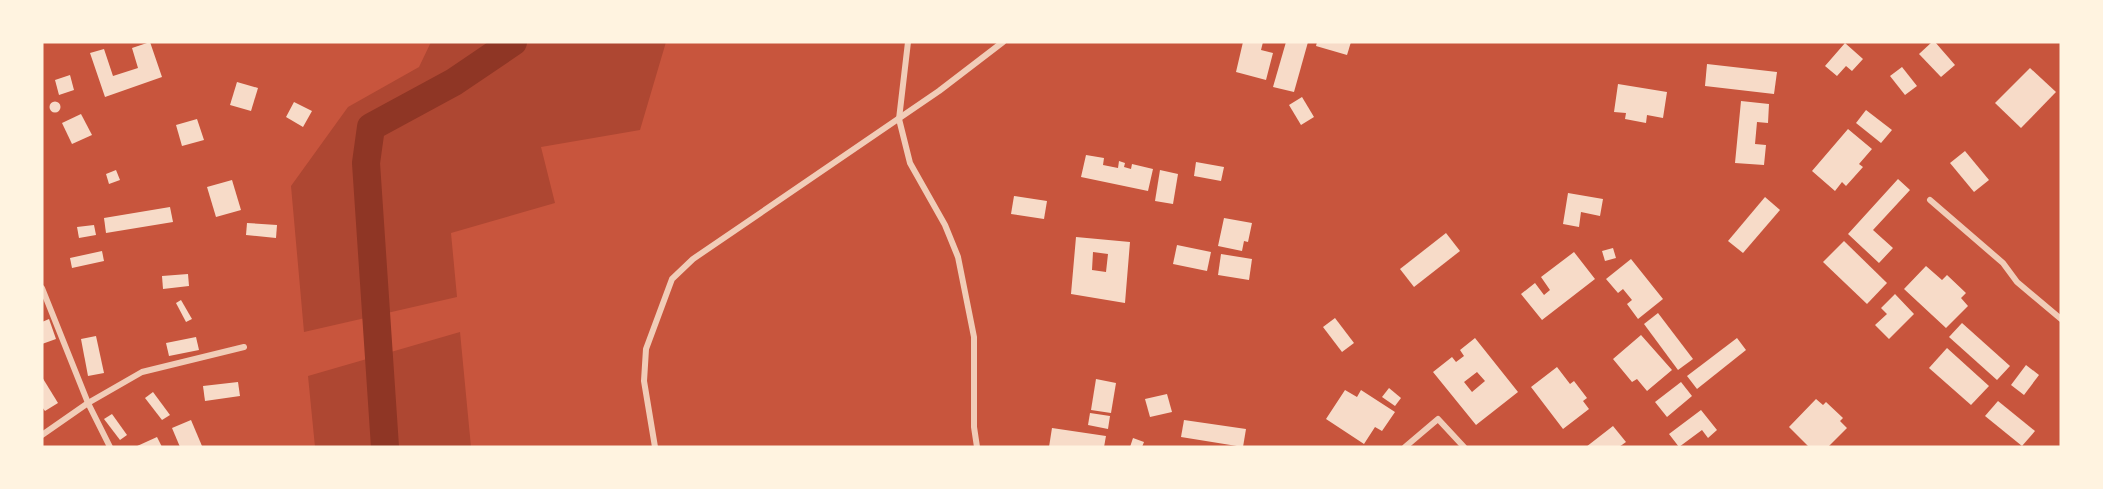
<svg xmlns="http://www.w3.org/2000/svg" width="2103" height="489" viewBox="0 0 2103 489" font-family="Arial,sans-serif">
<style>
.green{fill:#ae4732}
.lines{fill:none;stroke-linecap:round;stroke-linejoin:round}
.river{stroke:#8f3625;stroke-width:28}
.building{fill:#f7dbc8;fill-rule:evenodd}
.minor{stroke:#f1ccb7;stroke-width:6}
</style>
<rect width="100%" height="100%" fill="#c8553d"/>
<g class="green">
<path d="M431 42H666L640 130 541 147 555 203 451 233 457 297 304 332 291 186 348 107 419 67Z"/>
<path d="M460 332 471 447H315L308 376Z"/>
</g>
<g class="lines">
<path class="river" d="M385 447 366 163 371 127 454 82 513 42"/>
</g>
<g class="building">
<path d="M150 42 162 77 105 97 90 53 104 49 113 76 138 68 132 48Z"/>
<path d="M1243 42H1263L1261 50 1273 53 1266 80 1236 72Z"/>
<path d="M1286 42H1308L1294 92 1273 87Z"/>
<path d="M1317 42H1351L1347 55 1316 46Z"/>
<path d="M1932 42H1935L1955 65 1941 77 1919 54Z"/>
<path d="M1845 43 1863 59 1852 71 1846 66 1837 76 1825 66Z"/>
<path d="M1707 64 1777 72 1774 94 1705 86Z"/>
<path d="M1902 67 1917 86 1905 95 1890 76Z"/>
<path d="M2030 68 2056 92 2021 128 1995 103Z"/>
<path d="M70 75 74 90 59 95 55 80Z"/>
<path d="M237 82 258 88 251 111 230 105Z"/>
<path d="M1618 84 1667 92 1663 118 1647 115 1646 123 1625 119 1626 113 1614 112Z"/>
<path d="M1302 97 1314 117 1301 125 1289 105Z"/>
<path d="M1741 101 1769 104 1768 123 1757 122 1755 144 1766 145 1764 165 1735 163Z"/>
<circle cx="55" cy="107" r="5.5"/>
<path d="M294 102 312 111 303 127 286 117Z"/>
<path d="M1866 110 1892 130 1881 143 1856 123Z"/>
<path d="M81 114 92 135 72 144 62 123Z"/>
<path d="M197 119 204 140 182 146 176 125Z"/>
<path d="M1848 129 1872 149 1859 164 1863 167 1846 186 1842 182 1835 191 1812 171Z"/>
<path d="M1965 151 1989 180 1974 192 1950 163Z"/>
<path d="M1086 155 1104 158 1103 165 1118 168 1119 161 1125 163 1124 167 1131 169 1132 164 1153 169 1148 191 1081 177Z"/>
<path d="M1196 162 1224 167 1221 181 1194 176Z"/>
<path d="M116 170 120 180 109 184 106 174Z"/>
<path d="M1160 170 1178 174 1173 204 1155 201Z"/>
<path d="M1898 179 1910 190 1873 230 1893 248 1879 263 1848 234Z"/>
<path d="M232 180 241 210 216 217 207 187Z"/>
<path d="M1568 193 1603 199 1600 216 1581 212 1579 227 1563 224Z"/>
<path d="M1014 196 1047 201 1044 219 1011 214Z"/>
<path d="M1765 197 1780 210 1743 253 1728 241Z"/>
<path d="M170 207 173 222 106 233 104 218Z"/>
<path d="M1224 218 1252 223 1248 242 1244 241 1242 251 1218 246Z"/>
<path d="M247 223 277 225 276 238 246 235Z"/>
<path d="M94 225 96 235 79 238 77 227Z"/>
<path d="M1446 233 1460 251 1414 287 1400 269Z"/>
<path d="M1076 237 1130 242 1125 303 1071 294ZM1093 252 1108 254 1106 272 1092 270Z"/>
<path d="M1844 241 1887 283 1867 304 1823 262Z"/>
<path d="M1177 245 1211 252 1207 271 1173 264Z"/>
<path d="M1613 248 1616 258 1605 261 1602 251Z"/>
<path d="M102 251 104 261 72 268 70 258Z"/>
<path d="M1574 252 1595 279 1542 320 1521 294 1535 283 1544 295 1550 290 1541 277Z"/>
<path d="M1221 254 1252 259 1249 280 1218 275Z"/>
<path d="M1631 259 1663 299 1638 319 1627 304 1632 300 1623 289 1618 293 1606 279Z"/>
<path d="M1926 266 1942 280 1947 275 1966 293 1961 298 1968 306 1946 328 1904 289Z"/>
<path d="M188 274 189 286 163 289 162 276Z"/>
<path d="M1895 294 1914 314 1889 339 1875 325 1887 314 1881 308Z"/>
<path d="M181 300 192 319 186 322 176 303Z"/>
<path d="M1658 313 1693 359 1678 370 1644 324Z"/>
<path d="M1335 318 1354 343 1342 352 1323 327Z"/>
<path d="M49 319 56 339 42 344V322Z"/>
<path d="M1962 323 2010 366 1997 380 1949 337Z"/>
<path d="M1641 335 1672 370 1647 391 1637 379 1632 382 1613 359Z"/>
<path d="M96 336 104 373 88 376 81 339Z"/>
<path d="M196 337 199 350 169 356 166 343Z"/>
<path d="M1475 338 1518 392 1476 425 1433 372 1452 357 1456 362 1464 356 1460 350ZM1477 372 1485 381 1472 392 1464 382Z"/>
<path d="M1737 338 1746 350 1697 389 1687 376Z"/>
<path d="M1947 348 1989 386 1971 405 1929 368Z"/>
<path d="M2026 365 2039 375 2024 395 2011 385Z"/>
<path d="M1557 367 1570 384 1574 381 1587 398 1583 401 1589 409 1563 429 1531 387Z"/>
<path d="M42 377 58 403 45 411 42 407Z"/>
<path d="M1096 379 1116 383 1111 413 1091 410Z"/>
<path d="M238 382 240 396 205 401 203 386Z"/>
<path d="M1681 382 1692 396 1667 417 1655 402Z"/>
<path d="M1389 388 1401 398 1395 406 1382 397Z"/>
<path d="M1345 390 1357 397 1361 390 1395 412 1382 431 1375 427 1364 444 1326 419Z"/>
<path d="M153 392 170 415 162 420 145 398Z"/>
<path d="M1167 394 1172 412 1150 417 1145 399Z"/>
<path d="M1816 399 1823 405 1826 402 1843 418 1840 421 1847 428 1828 447H1809L1789 427Z"/>
<path d="M1998 401 2035 431 2022 446 1985 416Z"/>
<path d="M1701 410 1717 430 1708 438 1702 430 1679 447 1669 434Z"/>
<path d="M1090 413 1110 416 1108 429 1088 425Z"/>
<path d="M112 414 127 435 120 440 104 419Z"/>
<path d="M191 420 202 446 180 447 172 428Z"/>
<path d="M1184 420 1246 429 1243 447 1181 437Z"/>
<path d="M1613 426 1626 442 1619 447H1586Z"/>
<path d="M1052 428 1106 436 1104 447H1049Z"/>
<path d="M157 437 162 447H135Z"/>
<path d="M1133 438 1144 442 1142 447H1130Z"/>
</g>
<g class="lines">
<g class="minor">
<path d="M908 42 899 119 910 163 945 225 958 257 974 337V427L977 447"/>
<path d="M1930 200 2003 263 2017 282 2061 319"/>
<path d="M42 288 88 403 110 447"/>
<path d="M42 435 88 403 142 372 244 347"/>
<path d="M655 447 644 381 646 349 672 279 693 259 939 91 1003 42"/>
<path d="M1405 447 1438 419 1464 447"/>
</g>
</g>
<rect width="2103" height="489" fill="none" stroke="#fff3e0" stroke-width="87"/>
</svg>
